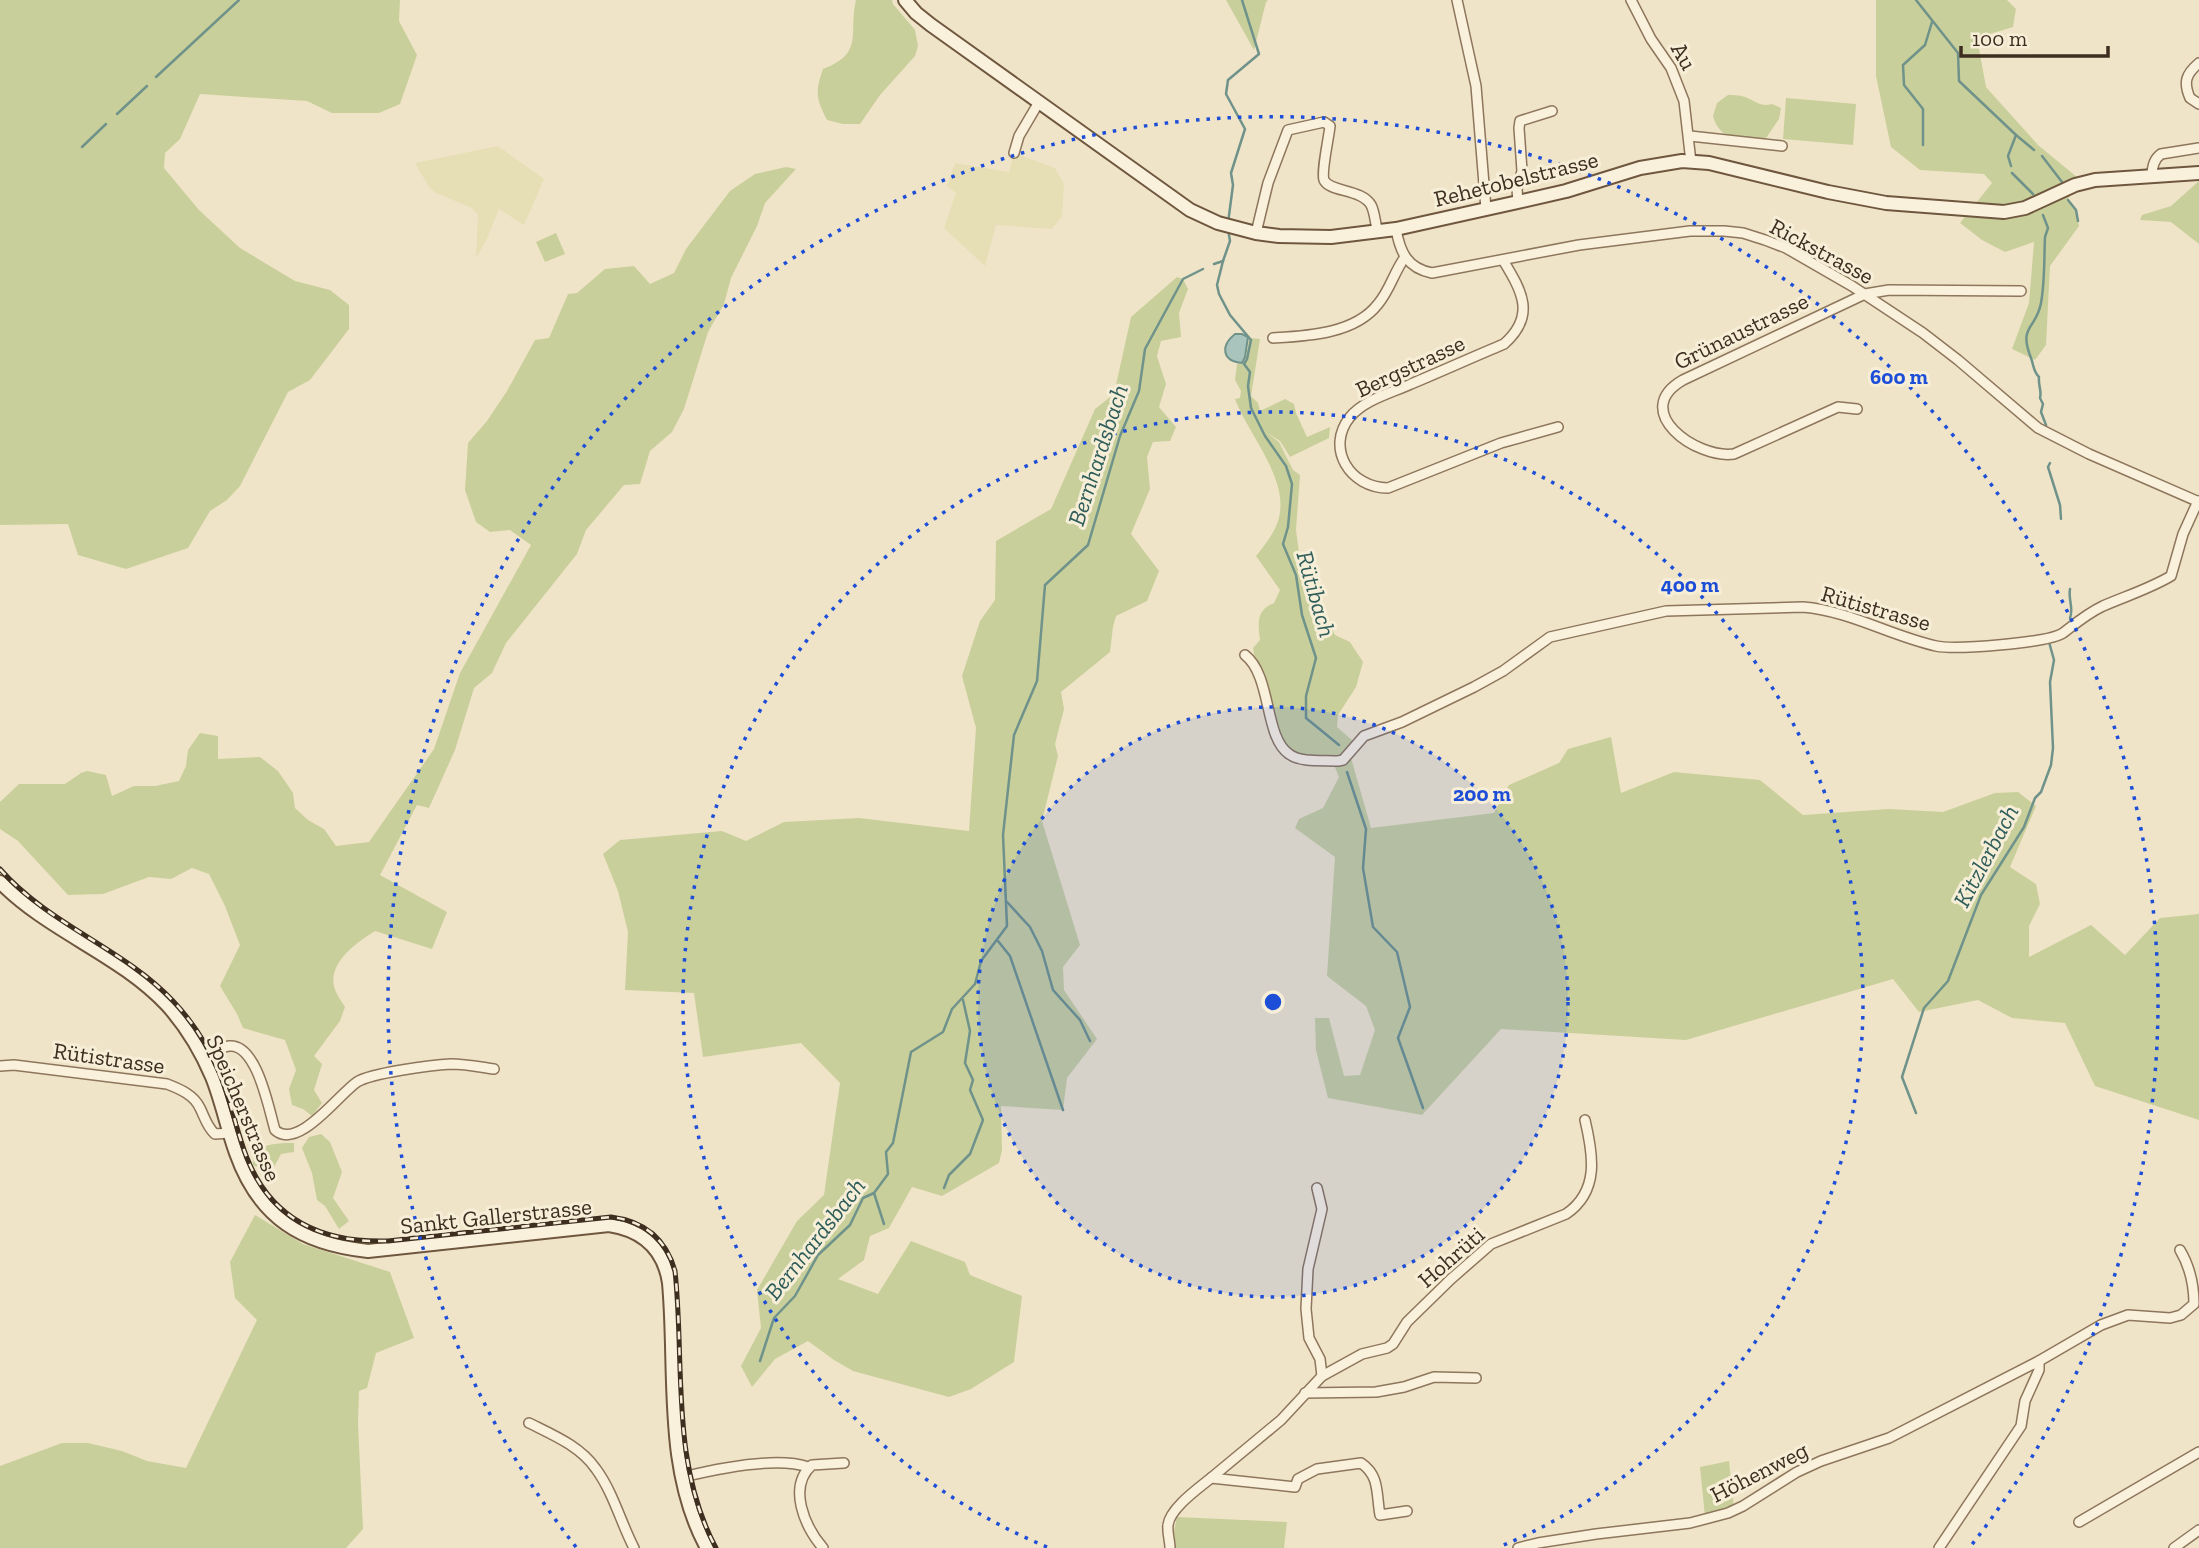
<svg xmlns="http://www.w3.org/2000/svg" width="2199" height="1548" viewBox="0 0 2199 1548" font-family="'Zilla Slab',serif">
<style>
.farmland{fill:#e6deb5}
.green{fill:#c9cf9b}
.water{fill:#a9c4bc;stroke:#6f938a;stroke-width:2}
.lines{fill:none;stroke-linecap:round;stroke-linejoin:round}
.stream{stroke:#6f938a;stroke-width:2.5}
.street-casing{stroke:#8d765c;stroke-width:12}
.secondary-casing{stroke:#6f573f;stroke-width:16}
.street{stroke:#faf1dc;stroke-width:9}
.secondary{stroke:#faf1dc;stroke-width:12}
.rail-casing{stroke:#3d2e20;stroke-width:5}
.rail{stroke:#f7eed8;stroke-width:2.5;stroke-dasharray:8;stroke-linecap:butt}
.ring{fill:none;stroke:#1d4ed8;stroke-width:3.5;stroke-dasharray:3.5 7}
.labels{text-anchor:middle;stroke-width:6;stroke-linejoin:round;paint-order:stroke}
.street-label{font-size:23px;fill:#3d2e20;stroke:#f7eed8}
.water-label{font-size:24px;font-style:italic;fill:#2f5d5a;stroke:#f7eed8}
.centre{fill:#1d4ed8;stroke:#f7eed8;stroke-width:3.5}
.ring-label{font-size:21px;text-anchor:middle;font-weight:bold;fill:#1d4ed8;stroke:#f7eed8;stroke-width:6;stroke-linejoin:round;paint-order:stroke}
</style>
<rect width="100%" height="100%" fill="#f0e4c8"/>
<g class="farmland">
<path d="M498 146 544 179 524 225 499 209 486 241 476 258 478 215 472 208 436 193 429 187 415 163Z"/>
<path d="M1014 153 1055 168 1064 184 1062 216 1052 229 996 225 985 266 944 228 956 193 947 186 955 163 1009 172Z"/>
</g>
<g class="green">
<path d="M0 0H400L399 21 417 55 400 104 379 113H332L307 101 200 94 180 139 165 153 164 168 199 210 240 248 295 281 330 290 349 305V329L310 380 288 392 240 486 227 500 210 511 188 548 126 569 78 555 68 524 0 525Z"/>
<path d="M856 0H892L893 4 915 30 918 46 915 56 880 95 860 124H843L827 120C816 98 815 92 823 69 865 53 848 34 856 0Z"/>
<path d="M1226 0H1268L1266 2 1254 50Z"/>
<path d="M1876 0H2007L2016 9 2013 27 1977 38 1986 87 2038 145 2078 178 2068 200 2075 210 2079 226 2050 266 2046 345 2035 360 2012 349 2029 303 2034 242 2005 252 1982 240 1960 223 1992 183 1984 174 1920 170 1891 147 1876 76Z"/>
<path d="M1728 95C1731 95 1739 95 1741 96 1753 98 1758 108 1772 104L1781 108 1779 119 1764 141C1741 138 1720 142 1713 116L1717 103Z"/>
<path d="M1786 98 1856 104 1853 145 1783 139Z"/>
<path d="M786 167 796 169 765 203 757 226 731 278 724 304 708 332 684 409 672 432 650 451 640 484 624 485 586 530 577 554 506 643 492 673 474 688 455 750 429 808 417 805 380 875 447 912 432 949 375 931C356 943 324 965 336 992 338 997 342 1002 345 1007L340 1021 314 1056 322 1064 314 1090 322 1103 312 1116 303 1109 292 1105 289 1089 296 1070 285 1040 243 1028 237 1014 220 986 240 945 225 906 209 874 192 868 171 879 149 877 103 894 68 895 18 841 0 829V802L19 784H65L81 773 87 771 106 775 112 796 134 786H155L179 781 186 766 188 750 200 733 218 736V759L260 757 278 771 293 793 295 808 308 820 324 829 336 846 369 842 434 749 460 673 531 545 510 530 490 532 476 522 465 490 468 443 487 421 507 391 535 340 549 338 568 294 577 293 605 269 634 266 650 284 674 273 686 249 730 191 755 174Z"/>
<path d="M2199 181V244L2171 222 2140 220 2142 215 2171 206Z"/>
<path d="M556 233 565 254 545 262 536 242Z"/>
<path d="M1177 277 1183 279 1188 289 1179 313 1181 337 1161 341 1157 356 1166 384 1159 407 1176 427 1170 441 1153 442 1147 457 1150 489 1131 534 1159 571 1147 601 1116 616 1113 627 1110 652 1061 692 1064 709 1055 744 1058 756 1042 821 1080 945 1063 967 1064 990 1097 1039 1067 1078 1063 1110 1001 1106 1002 1150 999 1163 942 1196 912 1187 889 1228 870 1236 864 1260 838 1279 878 1294 911 1241 965 1262 970 1275 1022 1296 1014 1362 971 1389 949 1397 853 1371 834 1360 808 1341 775 1359 752 1387 741 1366 761 1328 757 1290 797 1221 824 1195 840 1083 801 1043 703 1057 694 993 625 990 628 932 618 891 603 854 620 840 722 831 746 841 784 822 859 818 969 831 976 728 962 676 980 621 995 600 996 541 1051 509 1095 409 1114 394 1131 317Z"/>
<path d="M1249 338 1260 339 1251 396 1258 403 1260 411 1285 399 1294 404 1296 413 1307 437 1330 427 1329 438 1290 457 1280 441 1267 433 1279 442 1293 470 1300 475 1296 530 1299 553 1335 635 1350 642 1363 662 1356 687 1338 715 1337 727 1353 741C1344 755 1338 758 1322 757 1312 756 1298 757 1290 751 1274 738 1264 680 1255 658L1253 648 1260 640C1258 623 1256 610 1274 603L1280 590 1256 556C1264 546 1272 536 1277 524 1293 482 1249 437 1235 399L1240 398 1241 391 1235 380 1237 364H1243L1246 358Z"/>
<path d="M1611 737 1621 793 1674 772 1760 780 1803 815 1889 809 1943 812 1995 793 2018 792 2036 806 2010 867 2036 884 2040 904 2029 926V957L2091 925 2125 955 2160 918 2199 914V1120L2095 1086 2065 1023 2012 1018 1978 1000 1919 1012 1893 979 1686 1040 1501 1029 1422 1115 1328 1098 1316 1050 1315 1018H1329L1344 1076 1360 1075 1375 1030 1366 1006 1327 976 1335 857 1295 828 1299 819 1323 808 1339 777 1334 765 1351 758 1371 828 1494 813 1509 785 1559 763 1568 749Z"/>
<path d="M321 1134 330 1142 342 1172 333 1198 349 1221 339 1229 325 1206 317 1200 312 1173 302 1148 309 1137Z"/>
<path d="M294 1143V1152L281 1154 273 1169 263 1170 253 1165C252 1143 277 1143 294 1143Z"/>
<path d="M255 1215 303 1244 390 1272 414 1338 376 1353 367 1388 359 1391 358 1424 363 1529 346 1548H0V1466L62 1443H88L122 1451 147 1461 186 1468 257 1320 235 1298 230 1262Z"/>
<path d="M1729 1461 1734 1508 1705 1517 1700 1467Z"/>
<path d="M1177 1517 1287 1522 1284 1548H1176L1174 1531Z"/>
</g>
<path class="water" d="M1235 334H1242L1248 337 1245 357 1242 363C1222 361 1220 346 1235 334Z"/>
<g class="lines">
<g class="stream">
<path d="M1916 0 1958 53 1959 81 2016 135 2008 156 2011 166"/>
<path d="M156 77 239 0"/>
<path d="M117 114 147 86"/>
<path d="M2016 135 2034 150"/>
<path d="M1923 145V109L1904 85 1903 65 1925 45 1932 22"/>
<path d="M82 147 106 124"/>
<path d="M2042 156 2062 182"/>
<path d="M2012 173 2033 194"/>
<path d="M2068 200 2076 210 2078 221"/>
<path d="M2043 215 2048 228 2045 237C2044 258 2045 281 2041 303 2036 330 2018 325 2031 358 2034 366 2033 371 2039 377 2038 385 2042 391 2040 398L2043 404 2041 412 2046 425"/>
<path d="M1228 223 1233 185 1231 173 1245 129 1226 94 1228 80 1259 54 1242 0"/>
<path d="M1223 261 1217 285 1219 294 1230 315 1251 340 1247 359 1244 364 1250 372 1248 386 1251 408 1265 436 1286 466 1292 484 1288 527 1283 544 1296 575 1302 615 1316 658 1306 696V718L1339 745"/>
<path d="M1214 264 1223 261 1230 241 1228 229"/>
<path d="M2050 463 2048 467 2060 505 2061 519"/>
<path d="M2070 589C2068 600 2074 608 2070 618"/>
<path d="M1347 772 1366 829 1363 868 1373 927 1397 952 1410 1007 1398 1038 1423 1108"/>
<path d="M1007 902 1030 927 1042 951 1053 990 1080 1020 1090 1041"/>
<path d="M998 941 1010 956 1063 1110"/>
<path d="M1916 1113 1902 1077 1924 1008 1948 981 1981 895 2024 827 2035 798 2041 792 2051 765 2053 748 2050 682 2054 660 2049 642"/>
<path d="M944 1188 949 1175 970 1154 983 1120 970 1090 973 1080 965 1063 970 1031 963 1000"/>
<path d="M874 1193 884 1224"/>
<path d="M760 1361 774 1318 795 1296 818 1255 850 1225 863 1198 874 1193 888 1174 886 1152 893 1143 911 1052 943 1032 952 1009 975 984 981 961 1007 926 1003 835 1014 735 1037 681 1045 585 1088 545 1120 436 1139 391 1145 349 1183 279 1203 269"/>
</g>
<g class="street-casing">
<g id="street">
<path d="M1457 0 1476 86 1486 209"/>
<path d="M1631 0 1651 39 1671 68 1684 101 1691 162"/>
<path d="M2199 63C2186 74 2183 82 2190 98L2199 104"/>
<path d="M1690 136 1782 146"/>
<path d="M1014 153 1019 136 1039 102"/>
<path d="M2152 176C2152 168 2154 159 2161 154L2199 148"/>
<path d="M1518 202 1517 189 1522 171 1519 128 1520 121 1552 111"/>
<path d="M1396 229C1400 252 1407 268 1432 273L1579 245 1690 231H1724L1743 233 1765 240 1786 248 1852 286 1923 333 1958 360 2038 428 2089 454 2199 502"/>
<path d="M1256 233 1268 183 1288 130 1324 122 1330 126C1329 137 1321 172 1324 180 1329 192 1362 189 1371 205 1375 212 1375 224 1378 232"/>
<path d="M1503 260C1521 290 1537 315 1504 344 1473 357 1442 371 1411 384 1391 393 1364 400 1350 417 1325 448 1350 488 1388 488L1501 443 1558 427"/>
<path d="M1273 338C1307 336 1355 334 1378 304 1390 290 1394 272 1405 257"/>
<path d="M1857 409 1838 407 1734 454C1696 459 1629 411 1683 380L1865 294 1889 290 2021 291"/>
<path d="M1245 655C1272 676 1264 737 1289 754 1301 763 1323 760 1338 761L1343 760 1364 736 1402 722 1474 687 1503 671 1550 637 1666 611 1803 607C1850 611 1891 636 1936 646 1955 650 2048 643 2063 633 2076 623 2088 613 2103 606 2126 596 2149 589 2171 576L2183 534 2198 501"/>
<path d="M203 1057C211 1054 221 1047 229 1046 257 1043 269 1110 275 1130 298 1151 339 1094 357 1082 371 1073 432 1065 451 1064 465 1064 480 1067 494 1069"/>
<path d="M0 1066 14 1065 167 1084C180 1089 194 1095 200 1108 205 1118 207 1127 215 1134L230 1133"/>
<path d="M1317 1188 1322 1209 1308 1269 1306 1309 1309 1338 1320 1359 1322 1376"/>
<path d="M1305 1393 1376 1392 1404 1387 1434 1377 1476 1378"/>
<path d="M529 1423C553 1435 580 1446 596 1469 613 1492 621 1523 634 1548"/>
<path d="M683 1477C716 1469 776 1456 808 1467"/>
<path d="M1211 1478 1281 1420 1322 1376 1362 1354 1387 1348 1393 1344 1407 1322 1451 1279 1491 1244 1566 1214C1600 1191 1593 1154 1585 1120"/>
<path d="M2079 1522 2199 1452"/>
<path d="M823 1548C805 1527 787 1487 812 1465L844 1463"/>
<path d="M1170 1548C1170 1541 1167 1532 1168 1525 1170 1508 1199 1488 1211 1478L1295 1487 1298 1479 1317 1469 1361 1463C1380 1476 1376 1493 1380 1515L1407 1511"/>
<path d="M1518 1548 1538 1543 1596 1534 1690 1523 1728 1513 1743 1506 1797 1472 1821 1461 1889 1438 2039 1361 2101 1325 2128 1315 2170 1318 2181 1315 2194 1304C2194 1284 2190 1267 2180 1250"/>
<path d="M1939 1548 2021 1426 2025 1401 2039 1370V1361"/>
<path d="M2174 1548 2199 1530"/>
</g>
</g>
<g class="secondary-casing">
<g id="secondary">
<path d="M905 0 916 13 931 25 1190 210 1218 223 1256 233 1279 236 1331 237 1396 229 1518 202 1566 191 1640 168 1682 161 1709 163 1828 192 1886 203 2004 212 2025 208 2075 185 2095 180 2199 173"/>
<path d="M0 882C49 932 119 954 167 1005 186 1026 201 1051 212 1077 222 1102 227 1128 236 1153 259 1218 302 1244 368 1251L609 1225C642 1230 664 1249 669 1283 677 1370 663 1468 707 1548"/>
</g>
</g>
<use href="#street" class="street"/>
<use href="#secondary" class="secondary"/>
<g class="rail-casing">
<path id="rail" d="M0 869C49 925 123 948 173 1001 193 1022 208 1046 219 1072 231 1100 236 1130 247 1158 272 1221 324 1243 388 1241L611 1217C644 1221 666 1239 675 1271 685 1364 670 1462 716 1548"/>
</g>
<use href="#rail" class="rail"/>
</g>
<circle cx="1273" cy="1002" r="295" fill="#1d4ed8" fill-opacity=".12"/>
<g class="ring">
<circle cx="1273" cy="1002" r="295"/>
<path d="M1047 1547A590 590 0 1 1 1499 1547"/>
<path d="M576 1547A885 885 0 1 1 1970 1547"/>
</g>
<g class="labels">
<g class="street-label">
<text transform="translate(1684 56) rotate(61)" y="8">Au</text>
<text transform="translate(1516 179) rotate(-14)" y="8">Rehetobelstrasse</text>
<text transform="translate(1822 251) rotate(28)" y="8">Rickstrasse</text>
<text transform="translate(1741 331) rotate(-26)" y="8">Grünaustrasse</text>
<text transform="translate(1410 366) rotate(-25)" y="8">Bergstrasse</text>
<text transform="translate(1876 608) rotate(16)" y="8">Rütistrasse</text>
<text transform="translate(109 1058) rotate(8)" y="8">Rütistrasse</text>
<text transform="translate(244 1108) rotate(67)" y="8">Speicherstrasse</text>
<text transform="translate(496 1216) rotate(-6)" y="8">Sankt Gallerstrasse</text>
<text transform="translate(1451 1257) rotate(-41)" y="8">Hohrüti</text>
<text transform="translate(1759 1472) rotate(-27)" y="8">Höhenweg</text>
</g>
<g class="water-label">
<text transform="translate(1098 455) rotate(-72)" y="8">Bernhardsbach</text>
<text transform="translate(1316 594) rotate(74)" y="8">Rütibach</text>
<text transform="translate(1986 856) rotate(-62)" y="8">Kitzlerbach</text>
<text transform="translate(815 1239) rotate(-52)" y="8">Bernhardsbach</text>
</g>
</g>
<circle cx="1273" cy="1002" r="10" class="centre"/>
<g class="ring-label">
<text x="1899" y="384">600 m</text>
<text x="1690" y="592">400 m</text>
<text x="1482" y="801">200 m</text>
</g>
<path d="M1961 46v10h147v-10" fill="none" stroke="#3d2e20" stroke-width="3.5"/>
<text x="1972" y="46" font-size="21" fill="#3d2e20" stroke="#f7eed8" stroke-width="5" paint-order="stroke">100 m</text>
</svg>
